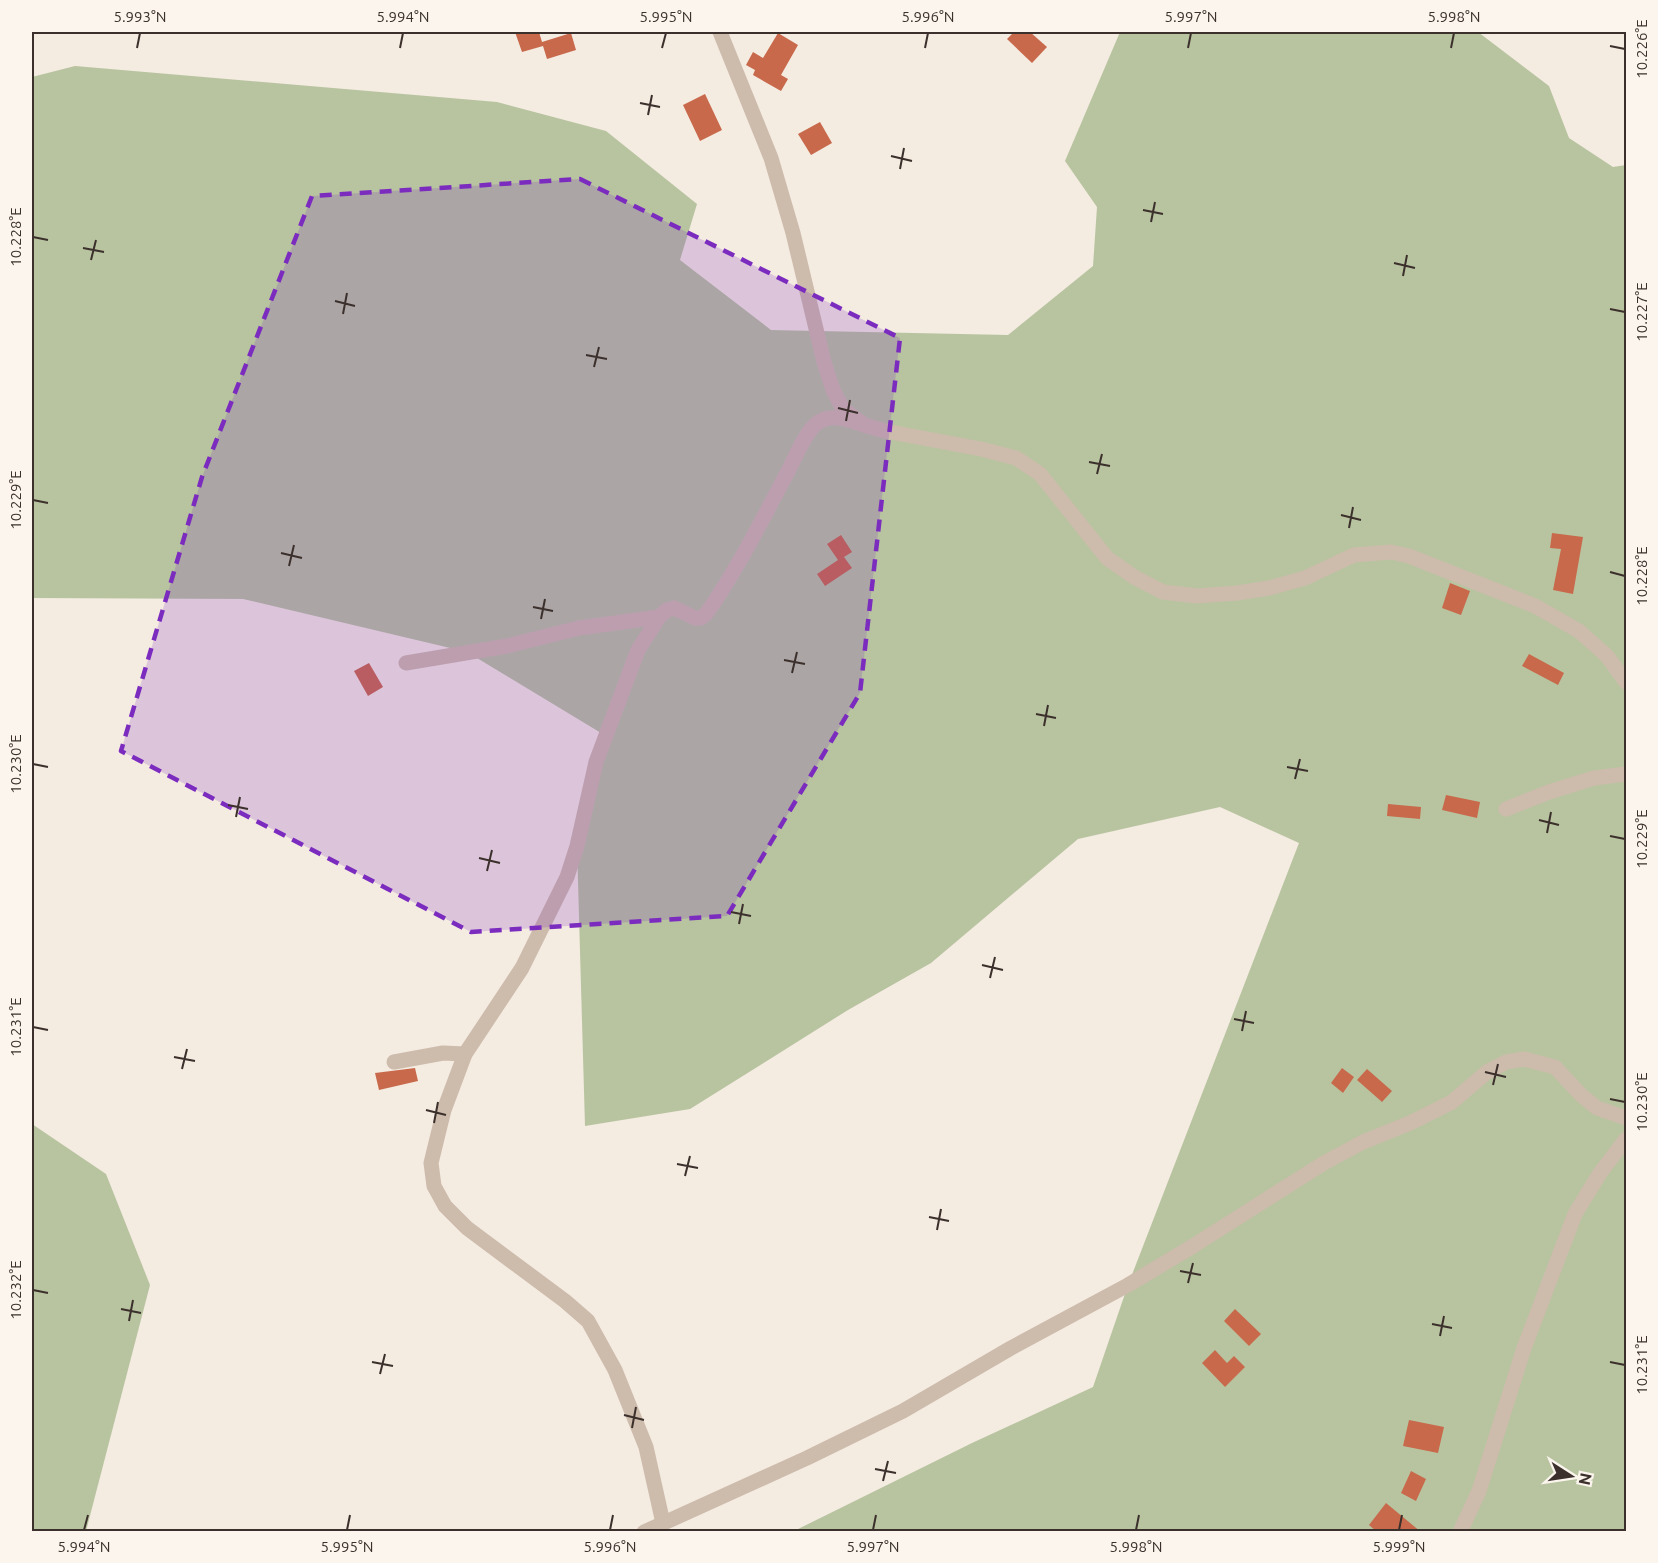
<svg xmlns="http://www.w3.org/2000/svg" width="1658" height="1563" viewBox="0 0 1658 1563" font-family="Ubuntu,sans-serif">
<style>
.green{fill:#b8c4a0}
.building{fill:#c8694b}
.lines{fill:none;stroke-linecap:round;stroke-linejoin:round}
.minor{stroke:#cdbbac;stroke-width:15}
.marked{fill:#7b2cbf;fill-opacity:0.2;stroke:#7b2cbf;stroke-width:4.5;stroke-dasharray:12 8;stroke-linejoin:round}
.ticks{fill:none;stroke:#3b302b;stroke-width:2}
.neatline{fill:none;stroke:#3b302b;stroke-width:2}
.ticks-label{font-size:15px;text-anchor:middle;fill:#3b302b}
</style>
<rect width="100%" height="100%" fill="#f4ebe1"/>
<g class="green">
<path d="M1120 32H1478L1549 86 1569 138 1613 167 1626 165V1531H794L972 1443 1093 1387 1128 1285 1299 843 1220 807 1078 839 931 963 848 1010 690 1109 585 1126 577 846 606 736 467 652 243 599 32 598V77L75 66 497 102 606 131 697 204 680 260 771 330 1008 335 1093 266 1097 207 1065 161Z"/>
<path d="M32 1124 106 1174 150 1285 86 1531H32Z"/>
</g>
<g class="building">
<path d="M515 32H539L542 42 571 33 576 50 547 59 543 46 522 52Z"/>
<path d="M1014 32H1030L1047 47 1032 63 1007 39Z"/>
<path d="M778 33 798 45 781 75 788 79 781 91 753 75 755 70 746 65 753 52 763 58Z"/>
<path d="M705 94 722 130 700 141 683 105Z"/>
<path d="M820 122 832 143 811 155 798 134Z"/>
<path d="M1552 533 1583 537 1573 594 1553 590 1561 549 1550 548Z"/>
<path d="M841 535 852 552 844 557 852 568 825 586 817 574 838 560 827 544Z"/>
<path d="M1450 583 1470 591 1461 615 1442 608Z"/>
<path d="M1529 654 1564 673 1558 685 1522 666Z"/>
<path d="M369 663 383 687 368 696 354 671Z"/>
<path d="M1446 795 1480 802 1477 818 1442 810Z"/>
<path d="M1388 804 1421 807 1420 819 1387 816Z"/>
<path d="M415 1068 418 1081 379 1090 375 1073Z"/>
<path d="M1342 1068 1354 1077 1343 1093 1331 1083Z"/>
<path d="M1367 1069 1392 1091 1382 1102 1357 1080Z"/>
<path d="M1235 1309 1261 1334 1249 1346 1224 1321Z"/>
<path d="M1215 1350 1227 1363 1234 1356 1245 1367 1225 1387 1202 1363Z"/>
<path d="M1409 1420 1444 1427 1438 1453 1403 1446Z"/>
<path d="M1411 1471 1426 1479 1416 1501 1401 1493Z"/>
<path d="M1386 1503 1421 1532H1377L1369 1525Z"/>
</g>
<g class="lines">
<g class="minor">
<path d="M720 32 771 158 793 233 824 362 833 390 843 409 864 425 885 431 981 449 1016 458 1040 474 1107 558 1134 577 1163 592 1197 596 1237 593 1269 588 1305 578 1354 555 1391 552 1409 556 1535 606 1579 631 1607 656 1626 682"/>
<path d="M406 663 507 646 579 628 659 617"/>
<path d="M1506 809 1549 792 1594 778 1626 774"/>
<path d="M394 1062 443 1053 465 1054"/>
<path d="M663 1523 646 1447 615 1370 588 1321 565 1301 467 1228 445 1206 434 1186 431 1163 444 1110 465 1054 522 968 567 877 577 846 596 762 638 650 659 617 667 610 674 608 695 618H701L706 614C737 570 761 522 786 475 794 461 804 434 816 424 830 412 848 420 864 425"/>
<path d="M644 1532 807 1458 903 1411 1011 1348 1128 1285 1193 1246 1324 1163 1363 1142 1410 1123 1452 1102 1487 1072 1506 1062 1524 1059 1555 1067 1581 1095 1597 1108 1626 1118"/>
<path d="M1460 1532 1479 1491 1524 1348 1575 1214 1600 1173 1626 1139"/>
</g>
</g>
<path class="marked" d="M580 179 900 338 860 693 727 916 471 932 121 751 202 477 312 196Z"/>
<path class="ticks" d="M1610 46 1625 49M137 48 140 33M400 48 403 33M662 48 666 33M925 48 928 33M1188 48 1191 33M1451 48 1454 33M640 103 660 107M648 115 652 95M891 156 912 161M900 169 904 148M1143 210 1163 214M1151 222 1155 202M33 237 48 240M83 248 104 252M91 260 96 240M1394 263 1415 268M1403 276 1407 255M335 301 355 306M1610 309 1625 312M343 314 347 293M586 355 607 359M594 367 599 347M838 408 858 413M846 421 850 400M1089 462 1110 466M1097 474 1102 454M33 500 48 503M1341 515 1361 520M1349 528 1353 507M281 553 302 558M289 566 294 545M1610 572 1625 576M533 607 553 611M541 619 545 599M784 660 805 664M792 673 797 652M1036 714 1056 718M1044 726 1048 705M33 764 48 767M1287 767 1308 771M1295 779 1300 759M228 805 248 809M236 817 240 797M1539 820 1559 825M1547 833 1551 812M1610 836 1625 839M479 858 500 863M487 871 492 850M731 912 751 916M739 924 743 904M982 965 1003 970M990 978 995 957M1234 1019 1254 1023M33 1027 48 1030M1242 1031 1246 1011M174 1057 195 1061M182 1069 187 1049M1485 1072 1506 1077M1493 1085 1498 1064M1610 1099 1625 1102M426 1110 446 1115M434 1123 438 1102M677 1164 698 1168M685 1176 690 1156M929 1217 949 1221M937 1230 941 1209M1180 1271 1201 1275M1188 1283 1193 1263M33 1290 48 1293M121 1309 141 1313M129 1321 133 1300M1432 1324 1452 1328M1440 1336 1444 1316M372 1362 393 1366M1610 1362 1625 1365M380 1374 385 1354M624 1415 644 1420M632 1428 636 1407M875 1469 896 1473M883 1481 888 1461M84 1530 88 1515M347 1530 350 1515M610 1530 613 1515M873 1530 876 1515M1136 1530 1139 1515M1399 1530 1402 1515"/>
<rect width="1658" height="1563" fill="none" stroke="#fbf5ee" stroke-width="66"/>
<g transform="translate(1571 1476) rotate(102)" stroke="#fbf5ee" stroke-width="4.5" paint-order="stroke">
<path d="M0-4.5L10 22L0 15L-10 22Z" fill="#3b302b"/>
<text y="-9" font-size="16" font-weight="bold" text-anchor="middle" fill="#3b302b">N</text>
</g>
<rect x="33" y="33" width="1592" height="1497" class="neatline"/>
<g class="ticks-label">
<text x="140" y="22">5.993°N</text>
<text x="403" y="22">5.994°N</text>
<text x="666" y="22">5.995°N</text>
<text x="928" y="22">5.996°N</text>
<text x="1191" y="22">5.997°N</text>
<text x="1454" y="22">5.998°N</text>
<text transform="translate(1642 49) rotate(-90)" y="5">10.226°E</text>
<text transform="translate(16 237) rotate(-90)" y="5">10.228°E</text>
<text transform="translate(1642 312) rotate(-90)" y="5">10.227°E</text>
<text transform="translate(16 500) rotate(-90)" y="5">10.229°E</text>
<text transform="translate(1642 576) rotate(-90)" y="5">10.228°E</text>
<text transform="translate(16 764) rotate(-90)" y="5">10.230°E</text>
<text transform="translate(1642 839) rotate(-90)" y="5">10.229°E</text>
<text transform="translate(16 1027) rotate(-90)" y="5">10.231°E</text>
<text transform="translate(1642 1102) rotate(-90)" y="5">10.230°E</text>
<text transform="translate(16 1290) rotate(-90)" y="5">10.232°E</text>
<text transform="translate(1642 1365) rotate(-90)" y="5">10.231°E</text>
<text x="84" y="1552">5.994°N</text>
<text x="347" y="1552">5.995°N</text>
<text x="610" y="1552">5.996°N</text>
<text x="873" y="1552">5.997°N</text>
<text x="1136" y="1552">5.998°N</text>
<text x="1399" y="1552">5.999°N</text>
</g>
</svg>
